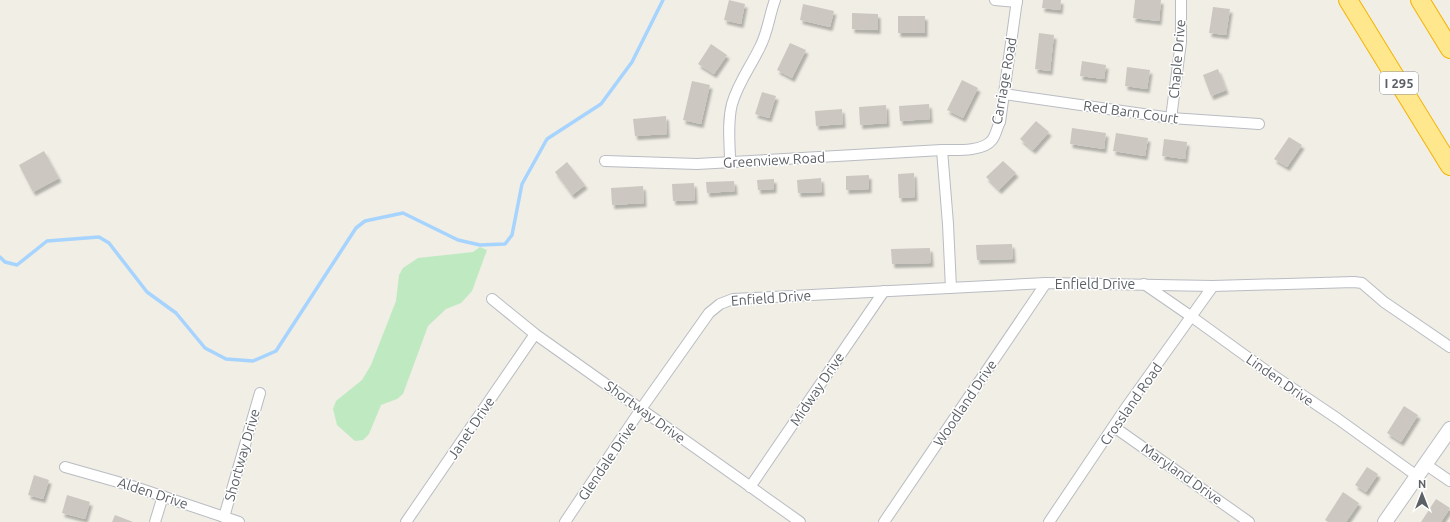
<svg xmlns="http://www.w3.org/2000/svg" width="1450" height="522" viewBox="0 0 1450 522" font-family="Ubuntu,sans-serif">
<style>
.green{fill:#bfeac1}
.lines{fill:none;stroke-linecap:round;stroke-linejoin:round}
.stream{stroke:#a6d4ff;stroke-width:3.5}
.building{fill:#ccc8c1;filter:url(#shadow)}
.street-casing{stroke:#b9bcc2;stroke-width:12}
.secondary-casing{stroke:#babec4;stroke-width:16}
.highway-casing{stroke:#f5b300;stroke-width:20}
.street{stroke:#fff;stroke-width:10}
.secondary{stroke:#fff;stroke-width:14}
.highway{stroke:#ffe78d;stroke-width:18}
.labels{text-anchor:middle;stroke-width:3;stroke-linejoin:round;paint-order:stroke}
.shield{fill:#fff;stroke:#8d9095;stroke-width:1}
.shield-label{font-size:13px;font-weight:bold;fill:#5c6167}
.street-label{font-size:14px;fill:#5c6167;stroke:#fff}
</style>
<defs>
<filter id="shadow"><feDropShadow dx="2.5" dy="4" stdDeviation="1" flood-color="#0004"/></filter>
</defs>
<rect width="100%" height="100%" fill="#f0eee5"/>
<path class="green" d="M480 247 487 250 472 291 461 303 446 309 428 326 403 394 397 399 381 405 369 434 363 440 355 441 337 425 333 409 336 401 362 380 371 365 396 301 399 275 403 268 418 258 473 252Z"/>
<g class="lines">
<path class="stream" d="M0 257 5 262 17 265 47 241 99 237 109 243 147 292 176 313 205 348 226 359 253 361 276 351 356 228 365 221 403 213 458 240 480 245 505 244 512 235 522 184 547 139 601 104 632 62 663 0"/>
</g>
<g class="building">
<path d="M729 0 745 4 741 24 724 20Z"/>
<path d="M1043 0H1061L1060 10 1042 8Z"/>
<path d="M1135 0H1161L1159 21 1133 18Z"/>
<path d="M803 4 834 11 830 27 800 20Z"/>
<path d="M1213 7 1230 9 1226 35 1209 33Z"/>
<path d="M852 13 878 14V30L852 29Z"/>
<rect x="898" y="16" width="27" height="17"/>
<path d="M1039 33 1054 35 1050 71 1035 69Z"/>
<path d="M790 43 806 50 792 78 777 70Z"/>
<path d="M711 44 727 55 714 74 698 64Z"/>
<path d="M1082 61 1106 65 1104 79 1080 76Z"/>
<path d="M1127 67 1150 70 1147 89 1125 86Z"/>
<path d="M1218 69 1226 90 1211 96 1203 75Z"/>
<path d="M962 80 978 88 963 118 947 110Z"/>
<path d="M692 81 710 85 701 124 683 120Z"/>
<path d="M762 92 776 96 769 118 755 114Z"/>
<path d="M929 104 930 119 900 121 899 106Z"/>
<path d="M886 105 887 123 860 125 859 107Z"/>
<path d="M842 109 843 124 816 126 815 111Z"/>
<path d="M666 116 667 134 635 136 633 119Z"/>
<path d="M1036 121 1049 132 1033 150 1020 139Z"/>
<path d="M1072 128 1106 133 1104 149 1070 144Z"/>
<path d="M1116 133 1148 138 1145 156 1113 151Z"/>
<path d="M1289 137 1302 145 1287 167 1274 159Z"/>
<path d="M1164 139 1187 142 1185 159 1162 156Z"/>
<path d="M44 151 59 178 33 192 19 165Z"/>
<path d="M1003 161 1016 173 999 190 986 177Z"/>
<path d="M567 162 585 185 572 195 555 172Z"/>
<path d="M914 173 915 197 899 198 898 174Z"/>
<path d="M869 175V189L846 190V176Z"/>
<path d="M821 178 822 192 798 193 797 180Z"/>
<path d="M774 179V189L758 190 757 180Z"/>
<path d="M734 181 735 191 707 193 706 182Z"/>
<path d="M694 183 695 200 673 201 672 184Z"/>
<path d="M643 186 644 203 612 205 611 188Z"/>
<path d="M1012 244 1013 259 977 260 976 245Z"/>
<path d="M930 248 931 263 892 264 891 249Z"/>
<path d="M1404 406 1418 415 1401 442 1387 433Z"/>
<path d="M1367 467 1378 474 1366 492 1355 485Z"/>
<path d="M34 475 49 480 43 499 28 495Z"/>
<path d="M1343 492 1359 503 1346 522H1328L1325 520Z"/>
<path d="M67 495 90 502 85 519 62 513Z"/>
<path d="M1436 499 1450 508 1441 522H1421Z"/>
<path d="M115 515 133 522H112Z"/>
</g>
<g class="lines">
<g class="street-casing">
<g id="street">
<path d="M995 0 1017 2"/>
<path d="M1004 94 1171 118 1259 124"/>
<path d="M1171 118 1181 42V0"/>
<path d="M942 150 948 224 951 288"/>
<path d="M605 161 697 164 942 150C955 150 983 152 992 140 996 135 997 127 1000 122L1017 0"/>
<path d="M730 162C730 143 727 123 732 104 738 83 751 66 760 47 768 32 769 16 775 0"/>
<path d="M1144 284 1192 317 1268 372 1338 419 1417 476"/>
<path d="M492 299 535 334 800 522"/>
<path d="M1114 427 1249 522"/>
<path d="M1425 464 1450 481"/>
<path d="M65 467 132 486 239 522"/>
<path d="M750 487 884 291"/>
<path d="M224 517 260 393"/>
<path d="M155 522 163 496"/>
<path d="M406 522 535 334"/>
<path d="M565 522 641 409 709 313 720 304 733 299 1046 283 1213 286 1354 282 1362 283 1384 302 1450 347"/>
<path d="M884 522 1046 283"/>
<path d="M1049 522 1125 409 1213 286"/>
</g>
</g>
<g class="secondary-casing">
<path id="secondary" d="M1385 522 1450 429"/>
</g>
<g class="highway-casing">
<g id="highway">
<path d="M1348 0 1450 166"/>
<path d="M1420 0 1450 49"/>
</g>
</g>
<use href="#street" class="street"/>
<use href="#secondary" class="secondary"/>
<use href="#highway" class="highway"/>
</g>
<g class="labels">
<rect class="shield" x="1380" y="72" width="38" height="22" rx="3"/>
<g class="shield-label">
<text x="1399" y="88">I 295</text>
</g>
<g class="street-label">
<text transform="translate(1177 59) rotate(-85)" y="5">Chaple Drive</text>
<text transform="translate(1004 81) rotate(-80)" y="5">Carriage Road</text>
<text transform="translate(1131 112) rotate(8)" y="5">Red Barn Court</text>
<text transform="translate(774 160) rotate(-3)" y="5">Greenview Road</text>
<text x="1095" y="289">Enfield Drive</text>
<text transform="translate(771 298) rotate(-4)" y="5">Enfield Drive</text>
<text transform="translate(1280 380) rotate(35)" y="5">Linden Drive</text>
<text transform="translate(817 389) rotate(-56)" y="5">Midway Drive</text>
<text transform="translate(965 403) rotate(-56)" y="5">Woodland Drive</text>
<text transform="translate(1131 404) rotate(-55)" y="5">Crossland Road</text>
<text transform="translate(645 412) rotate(36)" y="5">Shortway Drive</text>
<text transform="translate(471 428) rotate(-56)" y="5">Janet Drive</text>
<text transform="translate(242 455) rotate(-74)" y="5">Shortway Drive</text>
<text transform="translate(607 461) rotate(-56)" y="5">Glendale Drive</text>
<text transform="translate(1182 474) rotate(35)" y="5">Maryland Drive</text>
<text transform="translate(153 493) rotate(18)" y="5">Alden Drive</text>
</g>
</g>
<g transform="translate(1422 494)" stroke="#ffffff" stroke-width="3" paint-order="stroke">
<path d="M0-3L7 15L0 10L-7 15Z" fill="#5c6167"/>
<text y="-6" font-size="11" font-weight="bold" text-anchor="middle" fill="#5c6167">N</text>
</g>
</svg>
